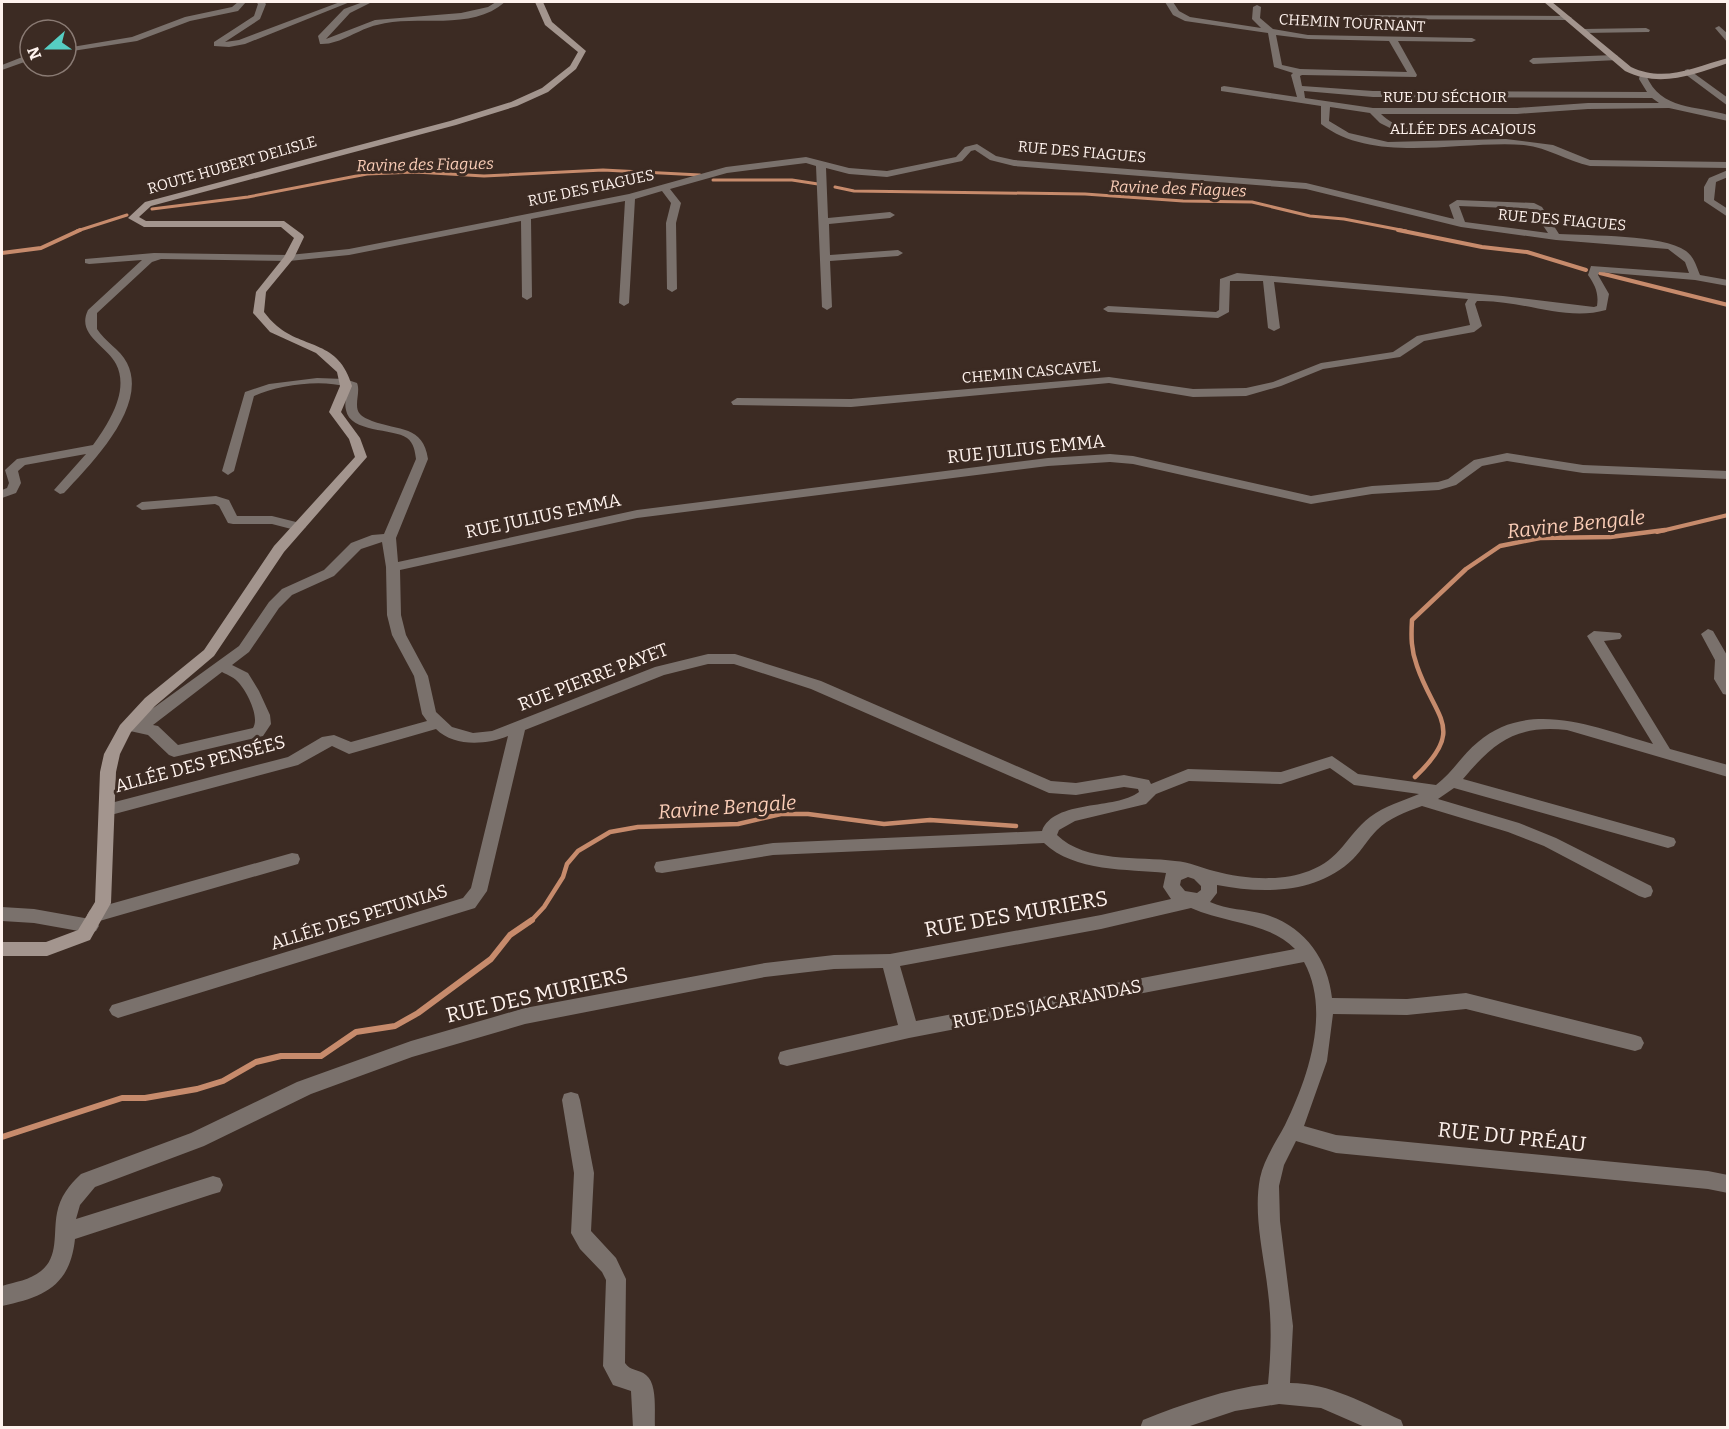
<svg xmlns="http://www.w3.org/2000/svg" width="1729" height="1429" viewBox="0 0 1729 1429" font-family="Bitter,serif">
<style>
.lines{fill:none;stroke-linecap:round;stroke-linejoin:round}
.stream-far3{stroke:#c78b6c;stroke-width:3}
.stream-far2{stroke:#c78b6c;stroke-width:4}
.stream-far1{stroke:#c78b6c;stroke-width:4.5}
.stream{stroke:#c78b6c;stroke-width:6}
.street{fill:#7a716c;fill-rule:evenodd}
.secondary{fill:#a3958e;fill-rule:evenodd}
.labels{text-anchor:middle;stroke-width:6;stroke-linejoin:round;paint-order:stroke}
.far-street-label{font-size:15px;fill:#fef2ed;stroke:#3c2b23}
.far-water-label{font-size:16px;font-style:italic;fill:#facdb7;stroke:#3c2b23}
.street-label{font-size:18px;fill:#fef2ed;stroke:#3c2b23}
.water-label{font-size:20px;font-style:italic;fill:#facdb7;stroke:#3c2b23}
.near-street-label{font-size:21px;fill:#fef2ed;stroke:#3c2b23}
</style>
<rect width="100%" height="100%" fill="#3c2b23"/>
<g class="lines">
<g class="stream-far3">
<path d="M713 180H792L818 184"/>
<path d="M835 187 854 191 1085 194 1183 201 1252 202 1310 216 1344 219 1406 231"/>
<path d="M152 209 248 197 367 174 415 172 484 176 603 170 700 175"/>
<path d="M77 231 127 215"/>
</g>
<g class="stream-far2">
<path d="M1398 230 1482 247 1527 252 1586 270"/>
<path d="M2 253 41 248 80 230"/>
<path d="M1600 273 1728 305"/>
<path d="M1657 532 1728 515"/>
</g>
<g class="stream-far1">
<path d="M1415 777C1467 728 1435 719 1417 666 1411 650 1411 637 1412 620L1466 569 1500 546 1540 538 1610 537 1665 530"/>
<path d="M530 922 544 907 563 877 567 864 578 851 610 832 638 827 738 824 781 814H808L884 824 930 820 1016 826"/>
</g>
<path class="stream" d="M2 1137 122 1098H145L197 1089 223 1081 256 1062 281 1056H321L356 1032 395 1026 418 1013 491 959 510 935 532 920"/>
<g class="street">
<path d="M238 2H246L238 11 190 21 137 41 66 52V48L132 37 185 17 232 7Z"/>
<path d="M256 2H264L266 4 260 19 225 42 239 40 340 2H350L245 44 229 47 214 46V42L254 16 258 4Z"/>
<path d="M363 2H372L350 13 326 39 375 20 461 13 488 7 496 2H505C471 32 417 14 377 25 358 29 340 45 320 44L318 36 344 9Z"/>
<path d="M1165 2H1173L1179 11 1190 17 1261 28 1252 19 1253 7 1257 5 1261 7 1260 18 1273 29 1308 35 1472 38 1476 40 1472 42 1398 41 1417 75 1416 77 1302 75 1300 76 1302 86 1373 91 1647 92 1639 79 1640 75H1646C1661 111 1696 105 1728 115V121L1669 108 1588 109 1517 114H1381C1406 139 1450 130 1483 129L1488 132 1483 135 1439 136 1409 134 1392 129 1380 123 1370 113 1330 107 1329 121 1349 133 1388 142 1506 139 1553 145 1590 160 1728 162V168L1590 166C1567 161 1549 148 1524 145 1461 140 1374 165 1321 124V106L1221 91V87L1224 86 1297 97 1291 75 1293 73 1274 67 1268 33 1185 21 1173 15ZM1276 35 1308 39 1389 41 1407 72 1300 69 1282 65ZM1304 91 1373 97 1652 98 1659 103H1588L1517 108H1373L1305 98Z"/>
<path d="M1347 15 1568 16 1572 18 1568 20 1344 19 1343 17Z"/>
<path d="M1719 26 1728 34V43L1715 28Z"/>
<path d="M1646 28 1650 30 1649 32 1583 33 1579 31 1583 29Z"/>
<path d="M30 54V60L2 70V65Z"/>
<path d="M1615 55 1618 56V60L1533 64 1529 61 1533 58Z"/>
<path d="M1688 69 1728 98V106L1685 74V70Z"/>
<path d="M977 144 996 156 1014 160 1306 183 1454 219 1449 205 1457 200 1534 203 1542 207 1559 234C1590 236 1662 234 1686 251 1694 257 1696 265 1700 275L1728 280V286L1695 280 1599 272 1598 275 1609 294 1606 310C1565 322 1519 299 1477 301L1475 304 1482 326 1474 332 1424 341 1400 357 1323 369 1281 386 1246 396 1193 397 1109 383 851 407 733 405 731 402 737 398 851 399 1109 377 1193 389 1246 388 1273 382 1321 363 1393 352 1417 336 1470 325 1465 304 1468 299 1274 282 1280 328 1274 331 1268 328 1263 281H1230L1229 312 1218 318 1108 312 1103 309 1108 306 1216 312 1219 310 1220 279 1237 273 1503 296 1594 307 1597 306C1599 293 1595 285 1588 275L1591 266 1689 273 1685 262 1668 249 1556 240 1461 227 1306 189 1014 166 990 160 975 150 971 151 962 161 887 177 849 174 826 168 828 218 890 212 895 215 890 218 829 224 830 255 898 250 903 253 898 256 830 261 832 307 827 310 822 307 816 166 806 163 727 173 670 189 681 203 676 223 677 289 672 292 667 289 666 223 671 203 662 191 635 199 629 303 624 306 619 303 625 201 531 219 532 297 527 300 522 297 521 221 349 255 289 261 161 259 152 262 97 313V329C105 342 120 349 127 363 149 406 91 464 64 493L60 494 54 490 86 454 25 465 18 471 21 483 16 493 2 498V490L7 488 9 483 5 470 17 459 93 445C108 424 130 391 116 364 106 345 76 335 88 310L142 260 89 264 85 263V259L154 253 289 255 349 249 629 194 726 167 806 157 849 168 887 171 956 157 965 147ZM1459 206 1532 209 1548 233 1465 222Z"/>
<path d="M1728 170V177L1716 182 1714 200 1728 209V217L1704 201V187L1709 178Z"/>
<path d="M317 378 345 379 357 383C361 392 353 406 360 414 362 417 368 419 372 421 399 431 423 425 428 459L396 538 398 562 637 510 1048 458 1110 454 1133 456 1311 496 1372 486 1438 482 1448 479 1474 460 1507 453 1583 465 1728 471V479L1583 473 1507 461 1482 466 1456 485 1439 490 1372 494 1311 504 1133 464 1110 462 1048 466 637 518 400 570 401 615 406 635 428 676 436 712 452 727 473 733 492 731 655 667 708 654H735L821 681 1051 781 1076 783 1124 775 1149 780 1151 784 1188 769 1281 772 1332 756 1358 774 1436 785C1452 773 1462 755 1478 742 1530 698 1596 728 1653 744L1587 636 1594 631 1620 633 1622 636 1620 639 1604 641 1670 749 1728 765V777L1567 730C1516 725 1495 741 1463 779L1674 838 1676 842 1674 846 1668 848 1454 788 1438 799 1519 823 1556 838 1651 886 1653 891 1651 896 1645 898 1639 896 1544 846 1508 832 1422 806C1406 812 1389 818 1377 830 1368 839 1362 850 1353 859 1317 894 1264 894 1217 885V893L1210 902C1227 910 1246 909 1264 914 1303 925 1328 958 1332 998L1407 999 1466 993 1635 1035 1641 1037 1644 1043 1641 1049 1635 1051 1466 1009 1407 1015 1333 1014 1327 1061 1304 1126 1336 1135 1708 1171 1728 1175V1193L1708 1189 1336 1153 1296 1141 1284 1165 1279 1186 1280 1221 1293 1326 1290 1383C1330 1383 1365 1404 1401 1420L1404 1428H1367L1321 1408 1279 1404 1235 1411 1184 1428H1140L1143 1420C1183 1404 1226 1389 1268 1384 1271 1353 1272 1323 1268 1292 1264 1256 1253 1215 1260 1178 1264 1159 1276 1142 1285 1125 1308 1078 1331 1011 1304 962L909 1038 787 1066 780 1064 778 1058 780 1052 787 1050 898 1025 883 968 834 969 765 977 525 1024 412 1057 311 1094 204 1146 95 1187 80 1205 76 1219 213 1176 220 1178 223 1185 220 1192 213 1194 75 1239C70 1286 44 1297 2 1306V1286C15 1282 30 1280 41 1271 59 1257 53 1233 57 1213 60 1197 69 1185 81 1174L191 1133 297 1082 411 1041 525 1008 765 963 834 955 890 954 1101 915 1171 899 1163 887 1166 873C1128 869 1074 872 1044 843L773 855 662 873 656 872 654 867 656 862 662 861 773 843 1042 831C1054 799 1116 810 1139 792L1138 789 1124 787 1076 795 1049 793 811 689 734 664H708L664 675 525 730 487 891 475 908 118 1018 112 1015 109 1010 112 1005 463 898 471 888 508 736C486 745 454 747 436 729L349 754 332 746 298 765 107 816 101 814 99 810 101 806 107 804 288 757 322 737 334 735 351 742 427 721 422 714 414 676 392 635 387 615 386 567 382 542 361 549 334 576 292 595 279 608 249 652 232 665 248 673 259 691 270 715 271 724 263 736 174 757 169 755 148 735 130 731 127 727 239 646 269 602 282 589 324 570 351 543 372 535 384 534 416 459C415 452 414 443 407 438 393 428 350 433 346 410 344 403 347 395 347 387 321 379 279 385 254 396L234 471 228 475 222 471 245 392 269 384ZM222 672C228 675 235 678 239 683 247 692 260 717 253 728L178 745 158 726 153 725ZM1330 768 1354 785 1419 794C1403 801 1384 806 1370 817 1346 836 1341 859 1309 871 1280 882 1244 879 1214 871 1201 868 1190 862 1175 861 1139 856 1085 863 1057 835L1059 830 1075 821 1146 804 1156 794 1189 781 1281 784ZM1188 877 1194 879 1201 886V890L1197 893 1185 891 1180 885 1181 880ZM1191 908C1226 924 1267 921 1295 949L916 1021 900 966 1101 929Z"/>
<path d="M216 496 229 500 237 516H272L304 524 306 527 299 531 272 524H233L228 523 219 506 215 504 142 510 136 506 142 502Z"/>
<path d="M1708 629 1713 631 1728 657V695L1723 694 1714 679 1715 660 1701 634Z"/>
<path d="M292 853 298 854 300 859 298 864 96 922 99 926 96 931 90 933 34 923 2 921V907L34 909 90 919 87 915 90 910 96 908Z"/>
<path d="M571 1092 578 1094 580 1100 594 1173 591 1231 616 1258 626 1279 625 1363C630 1371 639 1369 646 1375 658 1384 654 1413 655 1428H633L631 1391 613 1385 603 1366 606 1280 602 1272 580 1249 571 1233 574 1173 562 1100 564 1094Z"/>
</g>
<g class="secondary">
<path d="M535 2H543L552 22 586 51 576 69 548 92 517 106 456 125 151 206 139 217 146 221H284L303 235 304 237 294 258 266 292 264 312C268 317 272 322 277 326 304 349 339 340 352 386L341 412 360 438 367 457 284 552 214 656 155 706 131 732 120 754 116 772 111 903 90 940 47 956H2V942H46L78 930 95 902 100 772 104 754 120 725 145 698 204 650 274 546 355 457 349 439 329 412 340 386 337 372 316 353 270 332 253 313 256 292 284 257 294 238 281 227H144L128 218 145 202 450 121 511 102 542 88 570 66 578 52 545 25Z"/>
<path d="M1544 2H1552L1631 67C1665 83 1694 67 1728 58V63C1693 75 1660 88 1625 71Z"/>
</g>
</g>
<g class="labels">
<g class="far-street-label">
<text transform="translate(1352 23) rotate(3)" y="5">CHEMIN TOURNANT</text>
<text x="1445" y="102">RUE DU SÉCHOIR</text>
<text x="1463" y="134">ALLÉE DES ACAJOUS</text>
<text transform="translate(1082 152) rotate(5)" y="5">RUE DES FIAGUES</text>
<text transform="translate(232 165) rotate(-16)" y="5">ROUTE HUBERT DELISLE</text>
<text transform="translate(591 188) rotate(-12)" y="5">RUE DES FIAGUES</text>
<text transform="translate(1562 220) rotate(5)" y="5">RUE DES FIAGUES</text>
<text transform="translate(1031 372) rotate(-5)" y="5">CHEMIN CASCAVEL</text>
</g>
<g class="far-water-label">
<text transform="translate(425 164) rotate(-1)" y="6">Ravine des Fiagues</text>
<text transform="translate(1178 188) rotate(2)" y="6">Ravine des Fiagues</text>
</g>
<g class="street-label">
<text transform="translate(1026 449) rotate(-6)" y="6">RUE JULIUS EMMA</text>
<text transform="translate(543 516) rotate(-12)" y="6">RUE JULIUS EMMA</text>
<text transform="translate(593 677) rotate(-21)" y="6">RUE PIERRE PAYET</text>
<text transform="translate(200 764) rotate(-15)" y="6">ALLÉE DES PENSÉES</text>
<text transform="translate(359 917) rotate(-17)" y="6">ALLÉE DES PETUNIAS</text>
<text transform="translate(1047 1004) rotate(-11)" y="6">RUE DES JACARANDAS</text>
</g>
<g class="water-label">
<text transform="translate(1576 524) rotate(-6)" y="7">Ravine Bengale</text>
<text transform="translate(727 807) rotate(-4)" y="7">Ravine Bengale</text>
</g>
<g class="near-street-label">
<text transform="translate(1016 914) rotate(-10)" y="7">RUE DES MURIERS</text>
<text transform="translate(537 995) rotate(-13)" y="7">RUE DES MURIERS</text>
<text transform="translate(1512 1137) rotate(6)" y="7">RUE DU PRÉAU</text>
</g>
</g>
<rect width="1729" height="1429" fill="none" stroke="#fef2ed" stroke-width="6"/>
<g transform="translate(48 48) rotate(249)"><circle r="28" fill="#3c2b23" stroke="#8a7b74" stroke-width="1.5"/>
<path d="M0-4.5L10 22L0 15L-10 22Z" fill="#56cec3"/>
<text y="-9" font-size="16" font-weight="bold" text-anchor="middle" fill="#fef2ed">N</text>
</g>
</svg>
